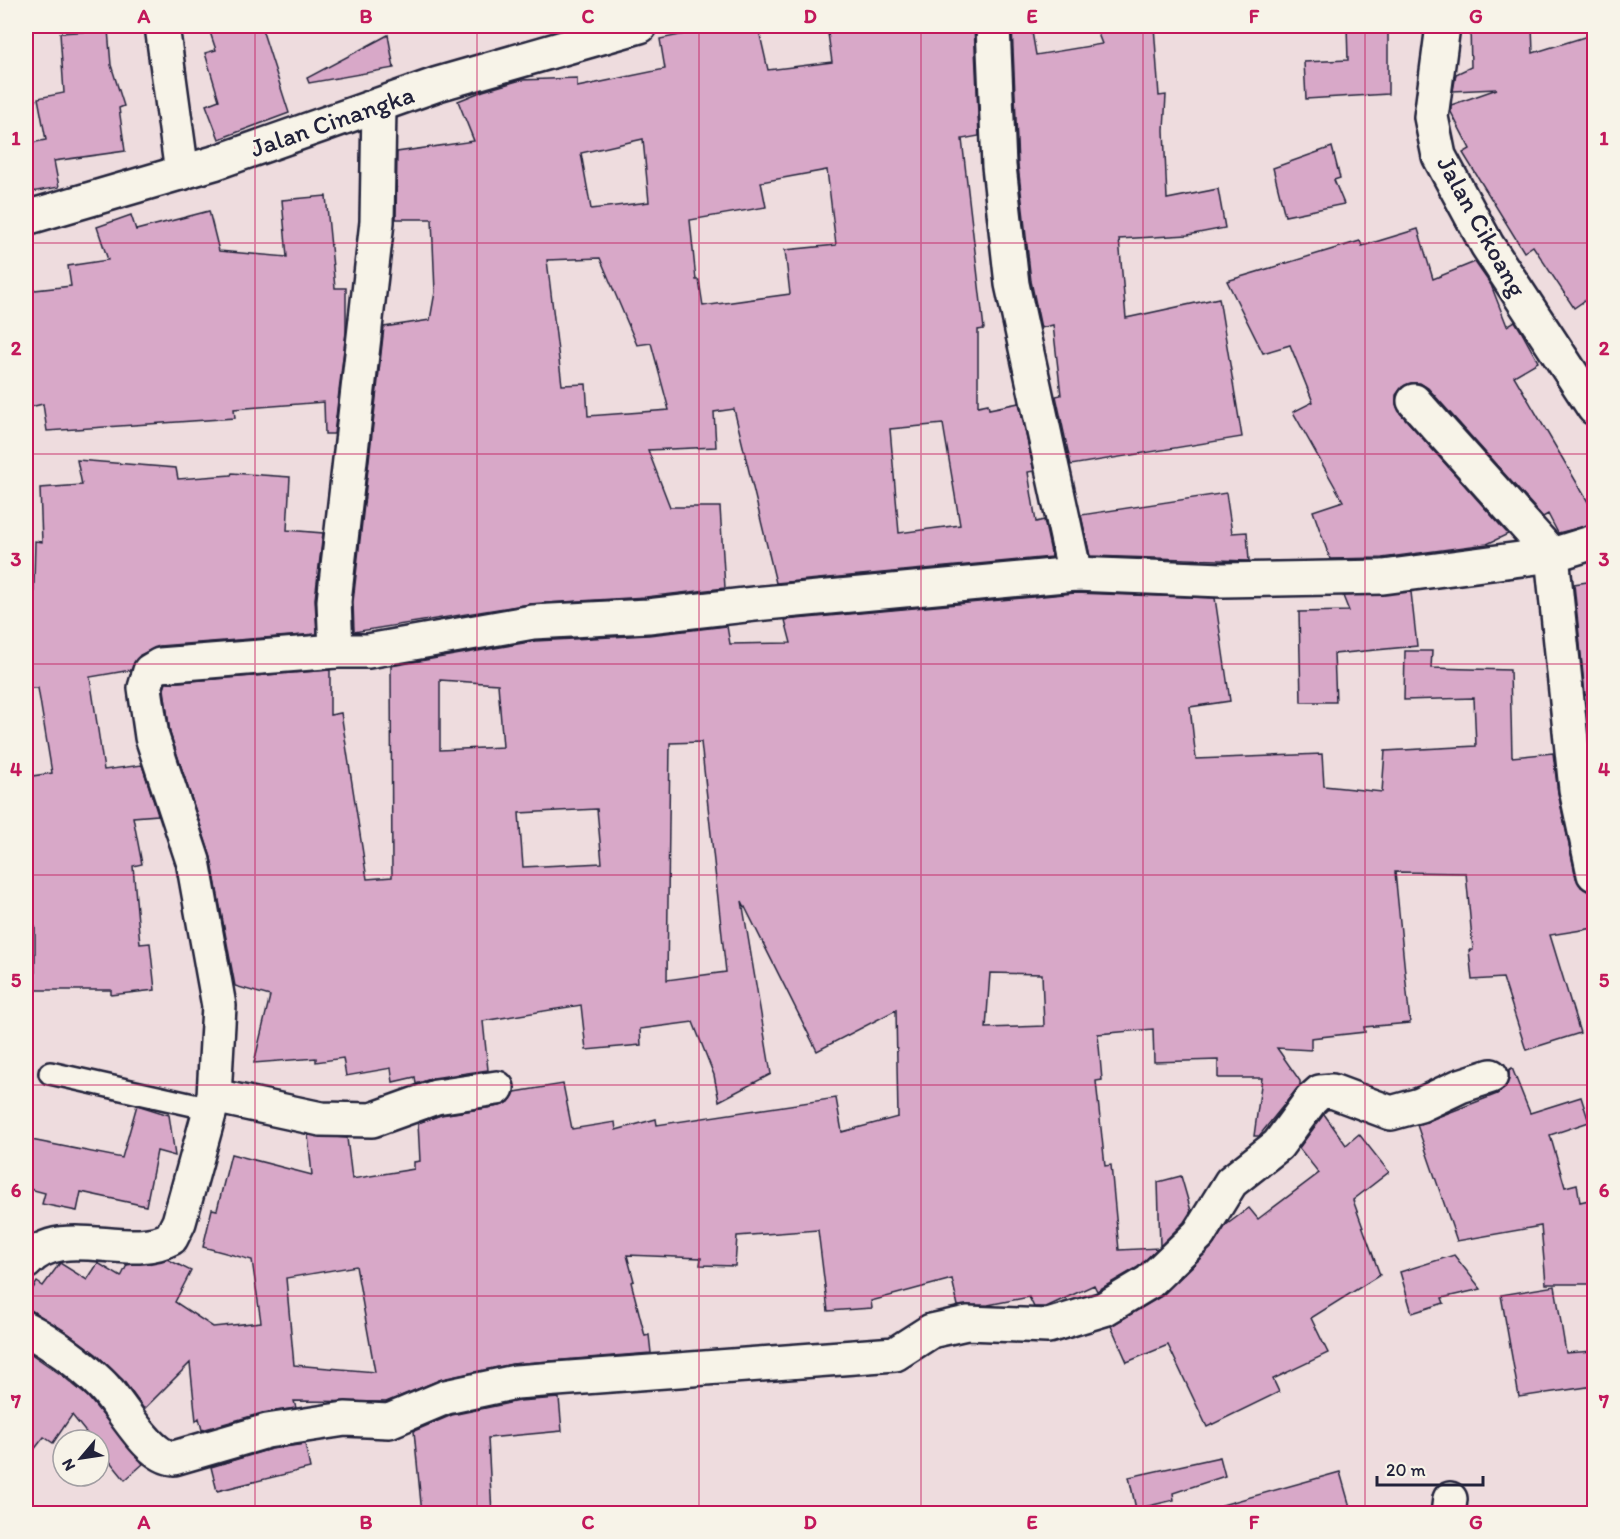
<svg xmlns="http://www.w3.org/2000/svg" width="1620" height="1539" viewBox="0 0 1620 1539" font-family="Itim,sans-serif">
<style>
.building{fill:#d8a8c8;stroke:#22223b;stroke-width:1.5;fill-rule:evenodd}
.lines{fill:none;stroke-linecap:round;stroke-linejoin:round}
.service-casing{stroke:#22223b;stroke-width:26}
.minor-casing{stroke:#22223b;stroke-width:38}
.tertiary-casing{stroke:#22223b;stroke-width:38}
.service{stroke:#f7f3e8;stroke-width:21}
.minor{stroke:#f7f3e8;stroke-width:33}
.tertiary{stroke:#f7f3e8;stroke-width:33}
.grid{fill:none;stroke:#c2185b;stroke-width:1.5;stroke-opacity:0.55}
.labels{text-anchor:middle;stroke-width:6;stroke-linejoin:round;paint-order:stroke}
.street-label{font-size:26px;fill:#22223b;stroke:#f7f3e8}
.neatline{fill:none;stroke:#c2185b;stroke-width:2}
.grid-label{font-size:20px;text-anchor:middle;font-weight:bold;fill:#c2185b}
</style>
<rect width="100%" height="100%" fill="#eedcde"/>
<filter id="ink" filterUnits="userSpaceOnUse"><feTurbulence type="fractalNoise" baseFrequency=".0167" numOctaves="2"/><feDisplacementMap in="SourceGraphic" scale="12" xChannelSelector="R" yChannelSelector="G"/><feConvolveMatrix kernelMatrix="1 2 1 2 8 2 1 2 1" color-interpolation-filters="sRGB"/></filter>
<g filter="url(#ink)">
<g class="building">
<path d="M208 26H261L289 113 219 139 206 105 219 100 205 53 216 50Z"/>
<path d="M724 26H758L768 70 832 62 827 26H974L979 136 962 139 984 329 978 330V406L988 404 989 409 1019 403 1034 471 1028 472 1036 522 1044 520 1052 557 776 583 734 409 714 412 716 447 648 450 670 507H720L725 588 646 597 530 604 354 632 353 602 384 327 430 320 435 292 432 219H396L397 152 474 141 458 101 483 91 521 80 577 78V87L665 69 660 39ZM643 139 649 202 591 209 581 153ZM827 170 836 245 785 250 790 294 703 306 699 280H696L690 220 766 207 761 182ZM600 258 637 345 651 343 669 410 588 416 586 384 562 385 547 260ZM943 424 960 525 899 533 890 429Z"/>
<path d="M1012 26H1031L1036 55 1102 44 1095 26H1154L1159 96 1166 95 1164 130 1167 199 1218 189 1225 228 1188 235 1119 239 1126 318 1219 298 1242 437 1071 465 1056 396 1061 395 1053 325 1041 328 1031 281 1018 165Z"/>
<path d="M1347 26H1388V94L1306 99 1304 62 1348 60Z"/>
<path d="M1470 26H1532L1533 53 1594 34V294L1574 308 1533 246 1524 252 1463 153 1470 149 1451 112V105L1497 89 1453 91 1456 74 1471 67Z"/>
<path d="M108 30 111 65 124 106 119 108 125 151 54 161 59 187 26 193V144L46 140 38 98 64 93 60 33Z"/>
<path d="M388 35 394 68 309 83 307 78Z"/>
<path d="M1332 147 1340 178 1334 180 1344 204 1285 216 1273 168Z"/>
<path d="M326 196 335 288H346V332L334 434H325L324 402 234 409 235 418 47 431 43 404 26 408V291L71 286 68 266 108 260 97 227 131 215 136 230 209 211 219 251 287 257 282 200Z"/>
<path d="M1418 229 1433 279 1475 262 1491 285 1507 326 1515 321 1521 331 1538 362 1514 376 1594 512V524L1558 533 1548 514 1543 517 1428 388 1420 383H1411L1402 387 1396 395V404L1400 413 1508 534 1487 544 1382 558 1330 559 1313 511 1343 501 1293 412 1313 402 1290 345 1263 353 1227 281 1360 241 1362 246Z"/>
<path d="M77 460 176 468 178 479 231 475 232 473 290 477 287 530 323 533 315 599 317 634 159 646 140 655 131 670 90 677 104 770 142 765 158 815 133 817 142 864 133 866 140 944 150 943 155 990 111 995V990H35V926L26 928V777L52 773 38 688H26V626H33L35 541 42 542 40 488 82 485Z"/>
<path d="M1226 493 1232 533 1247 532 1249 561 1090 556 1081 515Z"/>
<path d="M1594 581V695H1585L1574 584Z"/>
<path d="M1411 592 1417 646 1334 654 1336 702H1301L1299 612 1349 611 1343 596Z"/>
<path d="M1075 593 1215 598 1230 701 1190 707 1196 759 1322 754 1324 786 1382 792 1385 751 1476 746 1474 698 1404 700 1405 651H1432L1431 668 1510 670 1512 757 1553 753 1558 793 1576 878 1581 887 1594 892V928L1550 935 1580 1033 1526 1050 1503 978 1472 980 1469 950H1473L1466 873 1395 872 1410 1023 1364 1027 1365 1032 1311 1038V1050L1277 1048 1300 1081V1085L1259 1136H1254L1262 1078H1218V1060L1154 1062 1153 1029 1098 1034 1102 1080 1096 1081 1105 1166 1111 1165 1119 1250 1158 1248 1138 1267 1097 1291 1094 1285 1046 1307H1034L1029 1297 988 1305 958 1306 952 1279 871 1301 872 1308 828 1311 818 1230 737 1236 735 1266 700 1265 701 1258 627 1255 634 1281 631 1282 645 1336 649 1335 651 1353 512 1364 442 1379 386 1402 294 1401 296 1408 262 1413 202 1430 199 1418 196 1421 190 1363 144 1409 123 1380 96 1354 65 1331 26 1307V1299L37 1282 43 1286 60 1263 87 1280 98 1263 121 1277 127 1265 167 1259 191 1271 175 1302 213 1327 261 1322 252 1260 203 1247 212 1209 217 1210 231 1154 312 1175 308 1135 347 1138 352 1179 414 1169V1162L420 1161 418 1123 441 1115 500 1106 509 1102 515 1092 563 1084 572 1129 615 1122 616 1130 656 1119 657 1125 836 1098 842 1132 898 1117 896 1010 817 1051 742 901 771 1074 719 1101 714 1075 693 1022 640 1029 641 1045 586 1050 581 1005 483 1021 488 1070 433 1078 416 1084 415 1077 393 1082 391 1068 346 1076 343 1058 316 1062V1058L254 1063 270 996 235 986 211 858 170 733 164 689 166 683 330 670V715L341 713 367 879 392 877 391 666 535 641 649 635 727 626 730 644 791 643 785 620ZM440 680 498 684 503 747 440 750ZM701 742 726 972 667 980 670 743ZM597 809 602 863 523 867 519 813ZM990 973 1042 974 1044 1026 986 1028ZM356 1266 375 1372 294 1365 286 1278Z"/>
<path d="M1512 1068 1530 1113 1581 1097 1589 1122 1550 1135 1565 1187 1577 1184 1580 1202 1589 1200 1590 1284H1546L1541 1226 1457 1241 1417 1125 1497 1094 1505 1088 1509 1079V1070Z"/>
<path d="M137 1105 169 1115 175 1156 157 1151 146 1206 81 1192 77 1211 42 1204 45 1193 26 1188V1139L122 1158Z"/>
<path d="M1324 1114 1346 1145 1359 1134 1389 1172 1353 1200 1380 1275 1311 1318 1328 1353 1273 1379 1279 1392 1207 1427 1168 1345 1127 1362 1111 1326 1162 1296 1212 1247 1226 1225 1249 1208 1258 1219 1319 1173 1299 1148Z"/>
<path d="M1181 1176 1191 1211 1184 1222 1160 1246 1158 1182Z"/>
<path d="M1454 1255 1481 1289 1442 1298 1444 1303 1412 1313 1400 1272Z"/>
<path d="M1555 1286 1566 1353 1594 1351V1386L1519 1397 1501 1295Z"/>
<path d="M27 1351 63 1376 88 1397 143 1464 125 1480 99 1448V1440H92L72 1415 53 1443 44 1437 26 1460Z"/>
<path d="M559 1398 562 1431 488 1438 492 1514H422L414 1431 452 1415 519 1401Z"/>
<path d="M305 1444 310 1468 217 1491 211 1467 271 1449Z"/>
<path d="M1220 1457 1225 1476 1173 1493 1174 1500 1136 1509 1129 1477Z"/>
<path d="M1340 1472 1352 1514H1224L1222 1505Z"/>
</g>
<g class="lines">
<g class="service-casing">
<path id="service" d="M50 1073 211 1109"/>
</g>
<g class="minor-casing">
<g id="minor">
<path d="M162 26 182 173"/>
<path d="M993 26 999 166 1012 284 1075 574"/>
<path d="M1443 26 1431 117 1439 156 1487 245 1594 408"/>
<path d="M1414 401 1552 555 1576 789 1594 874"/>
<path d="M336 651 334 601 377 222 379 106"/>
<path d="M214 1096 321 1119 372 1120 436 1097 497 1088"/>
<path d="M26 1262C62 1221 127 1262 171 1238L179 1222 214 1096 219 1006 193 861 152 737 145 688 150 671 160 665 336 651H368L533 622 648 616 754 604 1075 574 1222 580 1383 577 1552 555 1594 542"/>
<path d="M26 1329C51 1342 80 1363 101 1384 121 1403 147 1457 174 1458L267 1431 345 1419 389 1421 446 1397 516 1382 895 1354 931 1331 967 1323 1048 1326 1104 1309 1149 1282 1199 1234 1231 1182 1278 1145 1311 1100 1320 1092 1332 1091 1391 1113 1420 1105 1460 1086 1491 1076"/>
<path d="M1448 1514 1450 1499"/>
</g>
</g>
<g class="tertiary-casing">
<path id="tertiary" d="M26 218 214 163 438 84 640 26"/>
</g>
<use href="#service" class="service"/>
<use href="#minor" class="minor"/>
<use href="#tertiary" class="tertiary"/>
</g>
</g>
<path class="grid" d="M255 26V1514M477 26V1514M699 26V1514M921 26V1514M1143 26V1514M1365 26V1514M26 243H1594M26 454H1594M26 664H1594M26 875H1594M26 1085H1594M26 1296H1594"/>
<g class="labels">
<g class="street-label">
<text transform="translate(332 121) rotate(-19)" y="9">Jalan Cinangka</text>
<text transform="translate(1482 226) rotate(61)" y="9">Jalan Cikoang</text>
</g>
</g>
<rect width="1620" height="1539" fill="none" stroke="#f7f3e8" stroke-width="66"/>
<g transform="translate(81 1458) rotate(241)"><circle r="28" fill="#f7f3e8" stroke="#a29fa3" stroke-width="1.5"/>
<path d="M0-4.5L10 22L0 15L-10 22Z" fill="#22223b"/>
<text y="-9" font-size="16" font-weight="bold" text-anchor="middle" fill="#22223b">N</text>
</g>
<path d="M1377 1476v9h106v-9" fill="none" stroke="#22223b" stroke-width="3"/>
<text x="1386" y="1476" font-size="18" fill="#22223b" stroke="#f7f3e8" stroke-width="4.5" paint-order="stroke">20 m</text>
<rect x="33" y="33" width="1554" height="1473" class="neatline"/>
<g class="grid-label">
<text x="144" y="23">A</text>
<text x="366" y="23">B</text>
<text x="588" y="23">C</text>
<text x="810" y="23">D</text>
<text x="1032" y="23">E</text>
<text x="1254" y="23">F</text>
<text x="1476" y="23">G</text>
<text x="16" y="145">1</text>
<text x="1604" y="145">1</text>
<text x="16" y="355">2</text>
<text x="1604" y="355">2</text>
<text x="16" y="566">3</text>
<text x="1604" y="566">3</text>
<text x="16" y="776">4</text>
<text x="1604" y="776">4</text>
<text x="16" y="987">5</text>
<text x="1604" y="987">5</text>
<text x="16" y="1197">6</text>
<text x="1604" y="1197">6</text>
<text x="16" y="1408">7</text>
<text x="1604" y="1408">7</text>
<text x="144" y="1529">A</text>
<text x="366" y="1529">B</text>
<text x="588" y="1529">C</text>
<text x="810" y="1529">D</text>
<text x="1032" y="1529">E</text>
<text x="1254" y="1529">F</text>
<text x="1476" y="1529">G</text>
</g>
</svg>
